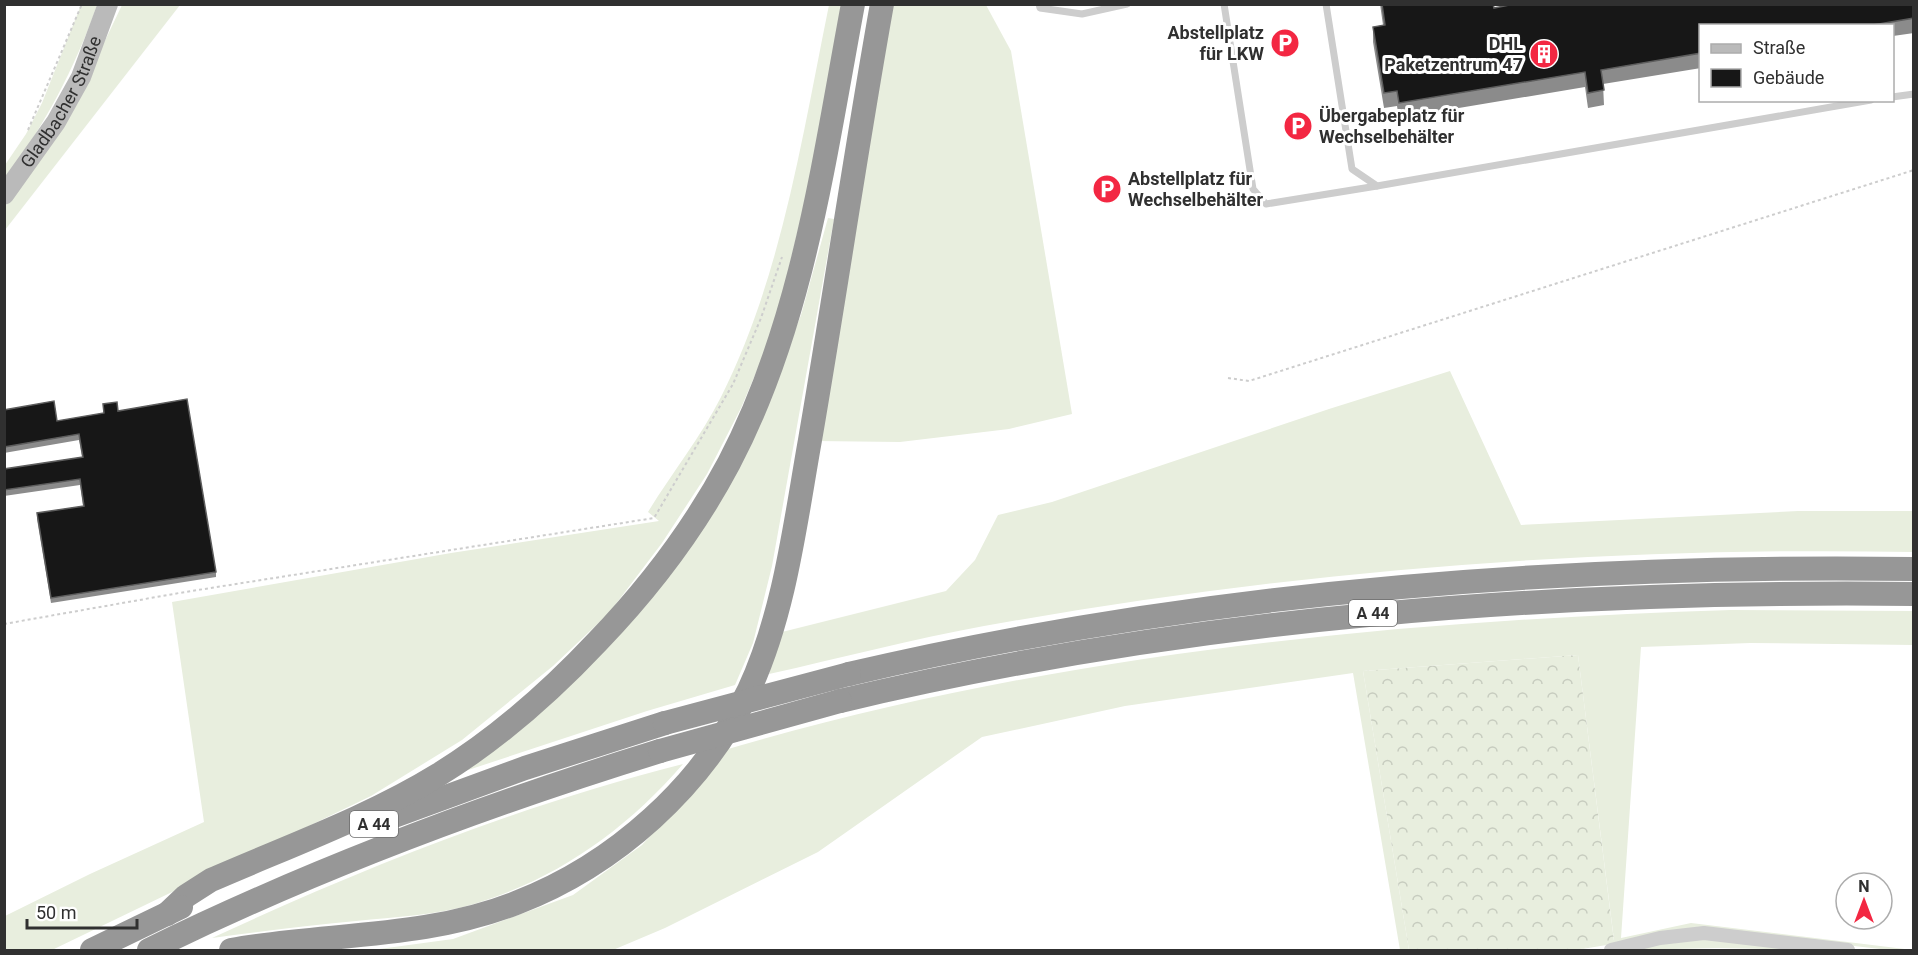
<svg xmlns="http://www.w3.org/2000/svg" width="1918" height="955" viewBox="0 0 1918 955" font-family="Roboto,sans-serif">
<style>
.grass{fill:#e8eede}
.forest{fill:url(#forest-crowns)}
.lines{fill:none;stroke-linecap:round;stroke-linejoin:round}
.path{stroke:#cdcdcd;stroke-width:2;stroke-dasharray:3 3;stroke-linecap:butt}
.lane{stroke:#cdcdcd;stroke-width:7}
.street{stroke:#cdcdcd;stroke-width:14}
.secondary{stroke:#bababa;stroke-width:20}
.highway{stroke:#979797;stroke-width:24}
.highway-bridge{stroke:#979797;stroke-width:24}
.wall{fill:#8b8b8b}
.building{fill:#171717;stroke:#5d5d5d;stroke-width:1.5}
.labels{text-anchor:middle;stroke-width:6;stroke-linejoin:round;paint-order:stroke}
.shield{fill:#fff;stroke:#6e6e6e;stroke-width:1.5}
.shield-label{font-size:16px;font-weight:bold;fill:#303030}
.poi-label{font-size:18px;font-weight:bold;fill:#303030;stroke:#fff;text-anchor:end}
.street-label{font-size:18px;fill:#303030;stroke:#fff}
</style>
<defs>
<pattern id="forest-crowns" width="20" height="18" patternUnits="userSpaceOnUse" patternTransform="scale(1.5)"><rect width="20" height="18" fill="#e8eede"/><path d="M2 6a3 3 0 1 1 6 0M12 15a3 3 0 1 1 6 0" fill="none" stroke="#c7ccbf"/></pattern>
</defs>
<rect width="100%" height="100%" fill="#fff"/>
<g class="grass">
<path d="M81 5H97C75 69 44 125 5 180V165L26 134 42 103Z"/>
<path d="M122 5H180L5 230 4 208 29 176 79 95Z"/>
<path d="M829 5H846L830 96 774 330 741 408 707 474 662 543 609 613 553 666 462 740 371 796 52 950H5V916L90 874 204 822 172 602 451 553 659 521 648 512C671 474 701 437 721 397 782 275 802 137 829 5Z"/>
<path d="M891 5H986L1011 51 1072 414 1009 429 900 442 815 441Z"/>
<path d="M828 218 834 219 772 566 753 643 735 685 647 711 450 776 581 668 771 390 801 315Z"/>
<path d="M1450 371 1521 525 1798 511H1913V552C1602 546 1291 571 984 626 912 639 841 658 769 674L778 633 946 591 975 560 998 515 1052 502 1329 409Z"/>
<path d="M1731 610 1913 611V645L1750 643 1641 647 1621 938 1691 923 1913 950H1889L1705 929 1576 950 1614 940 1578 655 1363 671 1409 950H1400L1353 673 1125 706 982 737 818 852 665 928 613 950H372L453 939 573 895 642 845 698 784 718 752C1047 654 1390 621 1731 610Z"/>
<path d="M683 764C626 830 557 879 474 904 437 915 395 917 356 921 308 925 260 932 212 938 363 868 521 805 683 764Z"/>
<path d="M1698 938 1809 950 1718 948 1628 950 1668 941Z"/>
</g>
<path class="forest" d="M1578 655 1614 941 1576 950H1409L1363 671Z"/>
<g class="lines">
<g class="path">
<path d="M28 130 82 4"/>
<path d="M1228 378 1249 381 1914 170"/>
<path d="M4 624 179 593 654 518 733 384 761 318 782 257"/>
</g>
<g class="lane">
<path d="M1039 4 1040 8 1082 14 1127 4"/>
<path d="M1224 4 1253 189 1266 204 1377 186"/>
<path d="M1326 4 1352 169 1377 186 1871 100"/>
<path d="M1892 97 1914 94"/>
</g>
<path class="street" d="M1611 950 1660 938 1704 933 1848 950"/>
<path class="secondary" id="s1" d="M4 195 56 122 81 77 108 4"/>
<g class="highway">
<path d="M849 674C1198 592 1555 564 1914 569"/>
<path d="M840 701C1192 617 1552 590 1914 594"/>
<path d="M375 823 525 768 665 723"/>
<path d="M167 914 186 896 211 880C284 848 370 817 438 775 497 739 551 691 598 641 649 588 694 529 729 463 803 322 824 159 853 4"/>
<path d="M92 950 181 907"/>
<path d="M149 950C314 869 485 805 660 751"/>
<path d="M231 950C326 933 425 939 516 903 615 865 703 786 749 690 785 612 795 524 810 440 835 295 856 149 882 4"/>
</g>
<g class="highway-bridge">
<path d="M665 723 849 674"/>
<path d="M660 751 840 701"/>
</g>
</g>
<g class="wall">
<path d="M1380 4H1493L1494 8 1914 4V33L1893 36V26H1701V68L1603 84 1604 105 1588 108 1585 87 1399 118 1397 106 1384 108 1373 42V27L1383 25Z"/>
<path d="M103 404 118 411 216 572V577L51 603 37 519V513L83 506 80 485 4 496V469L82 457 79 440 4 453V410L57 421 103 413Z"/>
</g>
<g class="building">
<path d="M1382 4H1493L1494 8 1514 4H1914V18L1867 26H1701V53L1601 70 1604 90 1588 93 1585 72 1399 103 1397 91 1384 93 1373 27 1385 25Z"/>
<path d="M187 399 216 572 51 598 37 513 84 506 80 479 4 490V469L83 457 79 434 4 447V410L54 401 57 421 104 413 103 404 117 402 118 411Z"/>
</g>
<defs>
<g id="parking-disc" transform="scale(1.5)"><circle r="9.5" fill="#f32742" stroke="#fff"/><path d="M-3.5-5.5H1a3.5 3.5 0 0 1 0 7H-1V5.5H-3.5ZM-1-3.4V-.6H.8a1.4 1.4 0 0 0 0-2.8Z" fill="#fff"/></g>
<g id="building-disc" transform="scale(1.5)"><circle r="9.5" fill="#f32742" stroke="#fff"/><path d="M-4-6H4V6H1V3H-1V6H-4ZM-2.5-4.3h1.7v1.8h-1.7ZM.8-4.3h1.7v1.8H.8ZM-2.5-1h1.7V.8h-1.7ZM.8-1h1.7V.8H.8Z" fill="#fff"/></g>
</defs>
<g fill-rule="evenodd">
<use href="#parking-disc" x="1285" y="43"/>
<use href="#building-disc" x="1544" y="54"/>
<use href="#parking-disc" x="1298" y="126"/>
<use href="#parking-disc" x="1107" y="189"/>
</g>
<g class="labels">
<g class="shield">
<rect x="1349" y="600" width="48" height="26" rx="4.5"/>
<rect x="350" y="811" width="48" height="26" rx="4.5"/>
</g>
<g class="shield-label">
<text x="1373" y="619">A 44</text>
<text x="374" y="830">A 44</text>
</g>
<g class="poi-label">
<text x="1264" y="39">Abstellplatz<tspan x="1264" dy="21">für LKW</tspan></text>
<text x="1523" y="50">DHL<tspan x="1523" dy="21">Paketzentrum 47</tspan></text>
<text x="1319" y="122" text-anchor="start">Übergabeplatz für<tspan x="1319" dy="21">Wechselbehälter</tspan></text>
<text x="1128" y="185" text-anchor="start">Abstellplatz für<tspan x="1128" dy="21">Wechselbehälter</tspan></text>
</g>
<g class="street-label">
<text dy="6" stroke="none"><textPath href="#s1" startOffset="110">Gladbacher Straße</textPath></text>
</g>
</g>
<rect width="1918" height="955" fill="none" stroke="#303030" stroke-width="12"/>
<rect x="1699" y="24" width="195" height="78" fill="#ffffff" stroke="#acacac" stroke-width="1.5"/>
<rect x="1711" y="44" width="30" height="9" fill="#bababa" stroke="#acacac" stroke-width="1.5"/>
<text x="1753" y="54" font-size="18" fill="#303030">Straße</text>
<rect x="1711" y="69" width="30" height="18" fill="#171717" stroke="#acacac" stroke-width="1.5"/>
<text x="1753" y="84" font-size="18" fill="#303030">Gebäude</text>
<g transform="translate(1864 901)"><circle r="28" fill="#ffffff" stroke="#acacac" stroke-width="1.5"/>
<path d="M0-4.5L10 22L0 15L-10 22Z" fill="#f32742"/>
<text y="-9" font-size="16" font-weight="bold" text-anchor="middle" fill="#303030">N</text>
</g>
<path d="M27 919v9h110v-9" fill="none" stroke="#303030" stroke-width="3"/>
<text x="36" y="919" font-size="18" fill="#303030" stroke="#ffffff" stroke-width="4.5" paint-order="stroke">50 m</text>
</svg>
